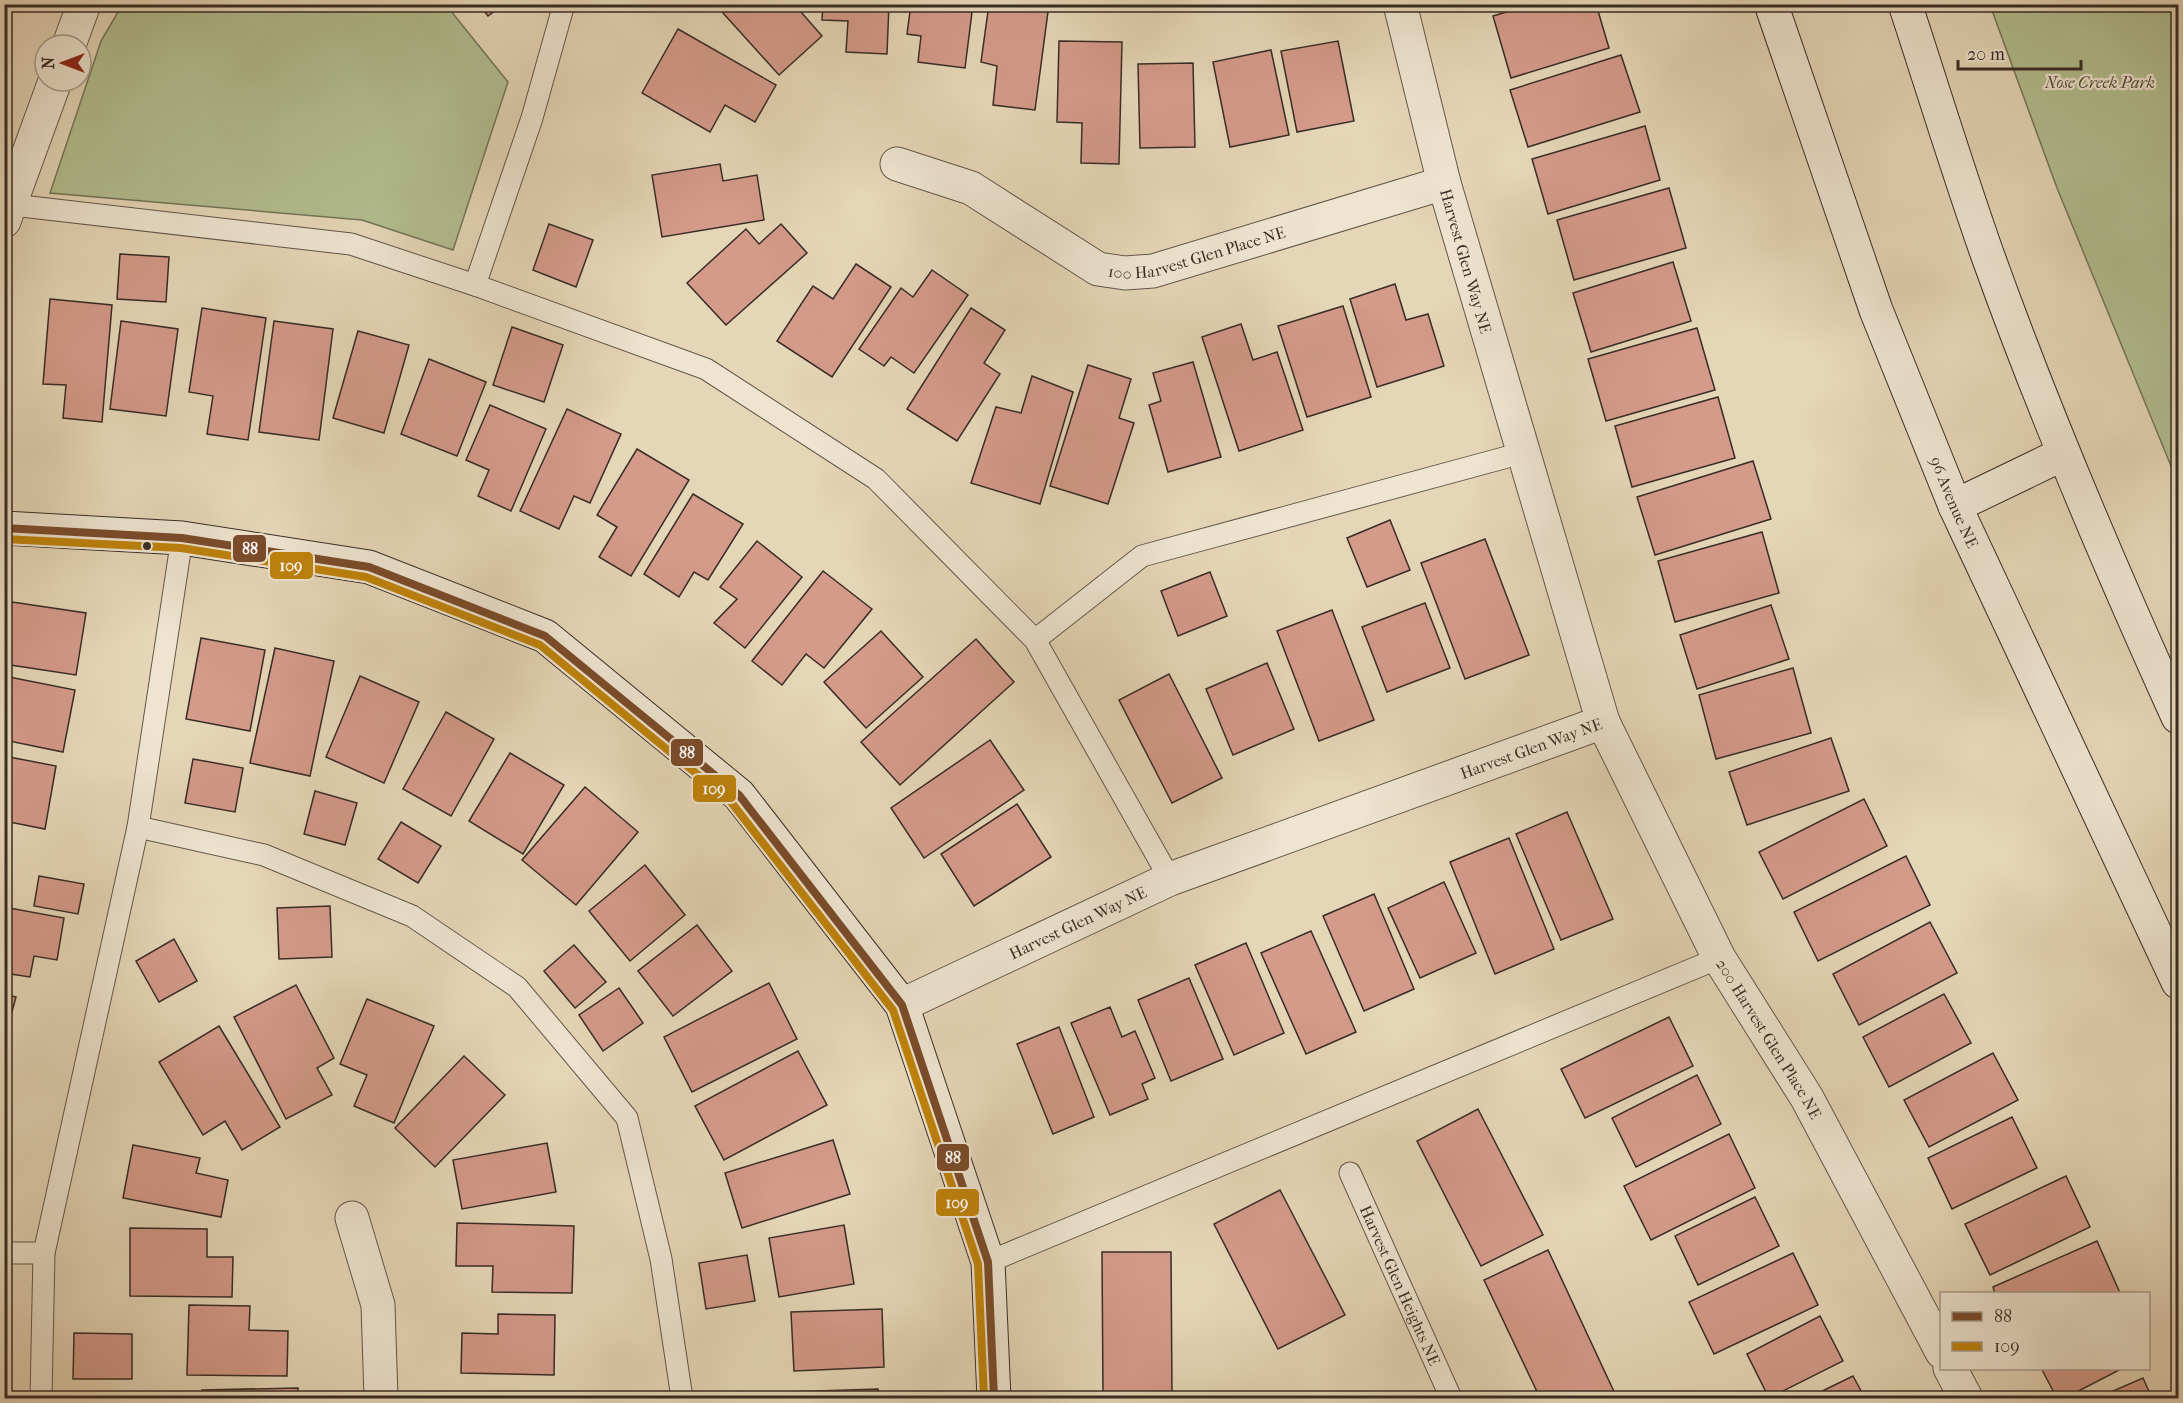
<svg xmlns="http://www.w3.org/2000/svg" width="2183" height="1403" viewBox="0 0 2183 1403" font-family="'IM FELL French Canon',serif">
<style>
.green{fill:#b2be90;stroke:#75765a;stroke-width:1.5}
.building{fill:#d49a8a;stroke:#382d25;stroke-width:1.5}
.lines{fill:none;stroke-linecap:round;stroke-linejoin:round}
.lane-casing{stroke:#63574a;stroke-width:23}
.street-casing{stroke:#63574a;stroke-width:35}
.secondary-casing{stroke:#382d25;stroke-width:35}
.lane{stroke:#eee4d0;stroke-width:21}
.street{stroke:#eee4d0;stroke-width:33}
.secondary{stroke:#eee4d0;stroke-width:33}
.bus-1-casing{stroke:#eee4d0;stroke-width:12}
.bus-2-casing{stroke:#eee4d0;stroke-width:12}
.bus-1{stroke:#7a4b2a;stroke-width:8}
.bus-2{stroke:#be820b;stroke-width:8}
.bus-dot{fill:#382d25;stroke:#eee4d0;stroke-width:2}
.labels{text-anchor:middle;stroke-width:4.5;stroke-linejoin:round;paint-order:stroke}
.park-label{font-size:16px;font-style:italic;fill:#504a3a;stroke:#eee4d0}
.street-label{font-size:16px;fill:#382d25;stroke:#eee4d0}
.line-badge{stroke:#eee4d0;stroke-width:2}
.badge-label{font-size:16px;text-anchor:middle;font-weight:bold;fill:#fff}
</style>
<rect width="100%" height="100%" fill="#e5d6b7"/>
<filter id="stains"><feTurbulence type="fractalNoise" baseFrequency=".00333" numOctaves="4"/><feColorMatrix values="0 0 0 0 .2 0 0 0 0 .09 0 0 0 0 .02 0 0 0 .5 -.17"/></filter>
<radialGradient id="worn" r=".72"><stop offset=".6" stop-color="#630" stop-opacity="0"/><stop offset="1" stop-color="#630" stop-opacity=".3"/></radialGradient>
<g class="green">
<path d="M122 5H446L508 82 453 250 362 220 50 193 101 41Z"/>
<path d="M1990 5H2178V483L2057 188Z"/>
</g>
<g class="building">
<path d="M479 4H504L488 16Z"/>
<path d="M732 4H794L822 36 779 75 723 13Z"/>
<path d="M823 4H889L887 54 846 52 848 21 822 20Z"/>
<path d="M911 4H973L965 68 918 62 921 36 907 34Z"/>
<path d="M989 4H1049L1035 110 993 105 997 66 981 62Z"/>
<path d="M1482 4H1503L1483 10Z"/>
<path d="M1532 4H1596L1609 48 1511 78 1493 16Z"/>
<path d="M678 29 776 85 755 122 725 105 710 132 642 93Z"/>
<path d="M1059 41 1122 42 1119 164 1081 163 1082 123 1057 122Z"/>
<path d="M1338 41 1354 121 1297 132 1281 51Z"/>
<path d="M1271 50 1289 135 1230 147 1213 62Z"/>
<path d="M1621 55 1640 112 1528 147 1510 90Z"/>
<path d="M1193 63 1195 147 1140 148 1138 64Z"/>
<path d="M1645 126 1660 180 1548 214 1532 159Z"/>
<path d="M720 164 723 181 757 175 764 220 662 237 652 175Z"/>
<path d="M1669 188 1686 248 1574 280 1557 220Z"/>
<path d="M549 224 593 240 576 287 533 270Z"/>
<path d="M781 224 807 253 726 325 687 283 746 229 759 244Z"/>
<path d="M120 254 169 257 166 302 117 299Z"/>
<path d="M1673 262 1691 321 1591 352 1573 293Z"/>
<path d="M856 264 891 287 832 377 777 341 813 286 833 299Z"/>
<path d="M932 270 968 295 914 373 891 357 884 366 859 349 901 288 913 297Z"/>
<path d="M1395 284 1406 320 1428 314 1444 366 1377 387 1350 299Z"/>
<path d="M50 299 112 305 102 422 63 418 66 385 43 384Z"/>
<path d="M1343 306 1371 397 1307 417 1278 326Z"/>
<path d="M202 308 266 318 248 440 207 434 213 396 189 392Z"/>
<path d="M971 308 1005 330 984 363 1000 374 957 441 907 409Z"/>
<path d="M121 321 178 329 166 416 110 409Z"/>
<path d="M274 321 333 329 319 440 259 432Z"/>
<path d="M1241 324 1253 360 1277 352 1303 430 1239 451 1202 337Z"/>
<path d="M512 327 563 345 544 402 493 385Z"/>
<path d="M1697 328 1715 390 1606 421 1588 359Z"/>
<path d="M358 331 409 345 384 433 333 418Z"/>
<path d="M429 359 486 382 457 456 401 434Z"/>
<path d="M1193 362 1221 457 1168 472 1149 405 1161 401 1153 373Z"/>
<path d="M1088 365 1131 379 1119 418 1134 423 1108 504 1050 486Z"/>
<path d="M1032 376 1073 392 1040 504 971 483 996 407 1021 413Z"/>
<path d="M1718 397 1735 458 1632 487 1615 426Z"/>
<path d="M490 405 546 429 511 511 478 496 489 470 466 460Z"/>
<path d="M567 409 621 434 590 503 574 496 559 529 520 511Z"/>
<path d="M637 449 689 480 631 576 599 557 617 527 597 515Z"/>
<path d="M1753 461 1771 519 1655 555 1637 497Z"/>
<path d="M693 494 743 524 708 580 694 572 679 597 644 574Z"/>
<path d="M1390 520 1410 570 1367 587 1347 538Z"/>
<path d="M1762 532 1779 593 1675 622 1658 561Z"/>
<path d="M1485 539 1529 655 1465 679 1421 563Z"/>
<path d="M757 541 802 577 745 648 714 623 737 599 720 587Z"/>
<path d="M823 571 872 609 824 668 806 654 782 685 752 661Z"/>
<path d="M1210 572 1227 616 1178 636 1161 591Z"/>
<path d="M12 602 86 613 76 675 4 664V626L8 627Z"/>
<path d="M1425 603 1450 668 1387 692 1362 627Z"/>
<path d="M1771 605 1789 659 1697 689 1680 635Z"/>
<path d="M1332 610 1374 720 1319 741 1277 631Z"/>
<path d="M881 631 923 677 866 728 824 682Z"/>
<path d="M201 638 265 650 250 731 186 719Z"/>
<path d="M976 639 1014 682 900 785 861 742Z"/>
<path d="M275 648 334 661 310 776 250 763Z"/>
<path d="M1267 663 1294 729 1233 755 1206 689Z"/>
<path d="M1793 668 1811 733 1716 759 1699 695Z"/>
<path d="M1169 674 1222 778 1172 803 1119 700Z"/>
<path d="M4 676 75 690 63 752 4 740Z"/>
<path d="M360 676 419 702 384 783 326 757Z"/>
<path d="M446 712 494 739 451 816 403 789Z"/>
<path d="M1831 738 1849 791 1747 825 1729 772Z"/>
<path d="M990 740 1024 790 924 858 891 808Z"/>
<path d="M510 753 564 785 523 854 469 821Z"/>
<path d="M4 756 56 766 45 829 4 821Z"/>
<path d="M193 759 243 768 235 812 185 803Z"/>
<path d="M585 787 638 832 576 905 522 860Z"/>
<path d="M315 791 357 803 345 845 304 834Z"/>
<path d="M1864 799 1887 846 1783 899 1759 852Z"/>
<path d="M1017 804 1051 857 974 906 941 854Z"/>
<path d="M1567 812 1613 919 1561 940 1516 834Z"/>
<path d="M401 822 441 846 418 883 378 859Z"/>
<path d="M1509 838 1554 949 1495 974 1450 862Z"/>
<path d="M1906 856 1930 905 1818 961 1794 912Z"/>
<path d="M645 865 685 915 630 961 589 911Z"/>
<path d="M39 876 84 884 78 914 34 906Z"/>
<path d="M1444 882 1476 953 1420 978 1388 908Z"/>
<path d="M1374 894 1414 989 1364 1011 1323 916Z"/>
<path d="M330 906 332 957 279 959 277 908Z"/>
<path d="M4 907 64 918 57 960 34 956 30 977 4 973Z"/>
<path d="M1930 922 1957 973 1859 1025 1833 974Z"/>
<path d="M697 925 732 971 673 1016 638 971Z"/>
<path d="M1311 931 1356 1032 1306 1054 1261 953Z"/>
<path d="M174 939 197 981 159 1002 136 961Z"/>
<path d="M1246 943 1284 1033 1234 1055 1195 965Z"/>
<path d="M574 945 606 982 575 1008 544 971Z"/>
<path d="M1189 978 1223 1059 1171 1081 1138 1000Z"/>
<path d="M769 983 797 1039 692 1092 664 1037Z"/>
<path d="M296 985 334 1058 317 1068 332 1095 286 1119 234 1017Z"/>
<path d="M619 988 643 1023 603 1051 579 1015Z"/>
<path d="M4 994 16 997 4 1041Z"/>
<path d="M1944 994 1971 1043 1889 1087 1863 1037Z"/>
<path d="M367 999 434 1026 394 1123 354 1106 367 1075 340 1064Z"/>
<path d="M1110 1007 1122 1037 1135 1031 1155 1078 1142 1084 1148 1099 1110 1115 1071 1023Z"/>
<path d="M1669 1017 1693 1066 1585 1118 1561 1069Z"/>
<path d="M219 1026 280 1127 242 1150 225 1121 203 1135 159 1062Z"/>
<path d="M1059 1027 1094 1117 1053 1134 1017 1044Z"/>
<path d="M798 1051 827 1105 724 1160 695 1106Z"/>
<path d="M1993 1053 2018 1100 1929 1147 1904 1100Z"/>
<path d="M464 1056 505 1095 435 1167 395 1128Z"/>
<path d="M1697 1075 1721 1124 1636 1167 1612 1118Z"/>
<path d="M1478 1109 1543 1235 1481 1266 1417 1141Z"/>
<path d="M2012 1117 2037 1168 1952 1209 1928 1158Z"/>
<path d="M1729 1134 1755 1188 1651 1240 1624 1186Z"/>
<path d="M833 1140 850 1194 742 1228 725 1173Z"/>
<path d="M547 1143 556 1192 462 1209 453 1160Z"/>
<path d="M133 1145 200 1158 196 1173 228 1180 221 1217 123 1198Z"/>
<path d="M2066 1176 2090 1227 1990 1275 1965 1224Z"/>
<path d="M1280 1190 1345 1315 1278 1349 1214 1224Z"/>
<path d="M1755 1197 1779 1246 1698 1285 1675 1236Z"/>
<path d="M457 1223 574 1226 572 1293 492 1292 493 1266H456Z"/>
<path d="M844 1225 854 1284 779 1297 769 1238Z"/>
<path d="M130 1228 207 1229V1257H233L232 1297 130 1296Z"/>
<path d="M2097 1241 2120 1293 1995 1294 1993 1287Z"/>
<path d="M1548 1250 1617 1398H1540L1484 1280Z"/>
<path d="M1102 1252H1171L1172 1396H1103Z"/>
<path d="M1793 1253 1818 1305 1714 1354 1689 1302Z"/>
<path d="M747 1255 755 1301 706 1309 699 1263Z"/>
<path d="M189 1305 250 1306 249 1330 288 1331 287 1376 187 1375Z"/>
<path d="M882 1309 884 1367 794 1371 791 1312Z"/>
<path d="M498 1314 555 1315 554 1375 461 1373 462 1333 498 1334Z"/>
<path d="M1820 1316 1843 1361 1769 1398 1747 1354Z"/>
<rect x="4" y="1332" width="4" height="66"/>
<path d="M74 1333 132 1334V1379H73Z"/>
<path d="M2041 1368H2123L2065 1398H2057Z"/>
<path d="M1853 1376 1865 1398H1808Z"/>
<path d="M2143 1378 2152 1398H2097Z"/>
<path d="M298 1388V1398H202V1390Z"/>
<path d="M878 1389 879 1398H758V1393Z"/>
<path d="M560 1392V1398H464V1394Z"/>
</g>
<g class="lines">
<g class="lane-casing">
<g id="lane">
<path d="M4 204 351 244 475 285 706 369 876 479 1035 640 1170 879"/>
<path d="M475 285 532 118 564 4"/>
<path d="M1035 640 1142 556 1522 453"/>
<path d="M138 827 264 855 412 916 517 987 627 1118 661 1259 682 1398"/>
<path id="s1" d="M1350 1173 1451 1398"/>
<path d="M4 1253H44"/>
<path d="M988 1262 1719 958"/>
<path d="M41 1398 44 1253 138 827 182 538"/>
</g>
</g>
<g class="street-casing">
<g id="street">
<path d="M69 45 84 4"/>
<path id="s2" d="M897 164 971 188 1098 269 1125 273 1153 271 1444 183"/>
<path d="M4 221 55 81"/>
<path id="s3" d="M1603 722 1719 958 1807 1098 1942 1352"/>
<path id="s4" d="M902 1005 1170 879 1603 722 1444 183 1400 4"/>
<path d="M352 1218 378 1305 381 1398"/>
<path d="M1950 1368 1966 1398"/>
</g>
</g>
<g class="secondary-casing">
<g id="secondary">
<path id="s5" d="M1771 4 1876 310 1955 506 2178 982"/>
<path d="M1905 4C1933 89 1959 175 1989 259 2045 415 2110 567 2178 717"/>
<path d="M1955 506 2063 454"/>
<path d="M4 528 182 538 369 567 545 636 739 795 902 1005 988 1262 994 1398"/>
</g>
</g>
<use href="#lane" class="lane"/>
<use href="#street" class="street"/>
<use href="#secondary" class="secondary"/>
<g class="bus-1-casing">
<path id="bus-1" d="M4 528 182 538 369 567 545 636 739 795 902 1005 988 1262 994 1398"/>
</g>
<g class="bus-2-casing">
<path id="bus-2" d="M4 539 181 548 366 577 540 645 731 802 893 1010 978 1264 984 1398"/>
</g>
<use href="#bus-1" class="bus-1"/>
<use href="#bus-2" class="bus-2"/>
</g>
<circle class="bus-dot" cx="147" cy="546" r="5"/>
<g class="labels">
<g class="park-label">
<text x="2100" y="88">Nose Creek Park</text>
</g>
<g class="street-label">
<text dy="6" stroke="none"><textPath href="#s2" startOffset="330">100 Harvest Glen Place NE</textPath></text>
<text transform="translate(1466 261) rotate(74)" y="6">Harvest Glen Way NE</text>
<text dy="6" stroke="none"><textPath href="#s5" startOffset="531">96 Avenue NE</textPath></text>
<text dy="6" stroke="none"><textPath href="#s4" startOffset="680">Harvest Glen Way NE</textPath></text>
<text dy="6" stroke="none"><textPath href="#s4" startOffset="194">Harvest Glen Way NE</textPath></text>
<text dy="6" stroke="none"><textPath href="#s3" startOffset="358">200 Harvest Glen Place NE</textPath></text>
<text dy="6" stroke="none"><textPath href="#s1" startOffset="123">Harvest Glen Heights NE</textPath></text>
</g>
</g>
<g class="line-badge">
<rect x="232" y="534" width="35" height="29" rx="6" fill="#7a4b2a"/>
<rect x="269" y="551" width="45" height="29" rx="6" fill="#be820b"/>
<rect x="670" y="738" width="34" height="29" rx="6" fill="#7a4b2a"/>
<rect x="692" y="774" width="45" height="29" rx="6" fill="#be820b"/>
<rect x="936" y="1143" width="34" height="29" rx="6" fill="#7a4b2a"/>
<rect x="935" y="1188" width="45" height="29" rx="6" fill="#be820b"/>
</g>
<g class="badge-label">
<text x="250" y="554">88</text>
<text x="291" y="571">109</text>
<text x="687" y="758">88</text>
<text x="714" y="794">109</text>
<text x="953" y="1163">88</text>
<text x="957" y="1208">109</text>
</g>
<rect width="2183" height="1403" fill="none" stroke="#e5d6b7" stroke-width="24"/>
<rect x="6" y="6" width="2171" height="1391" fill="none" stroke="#382d25" stroke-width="3"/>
<rect x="12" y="12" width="2159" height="1379" fill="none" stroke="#382d25" stroke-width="1.5"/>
<rect x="1940" y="1292" width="210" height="78" fill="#eee4d0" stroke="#a59b8c" stroke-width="1.5"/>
<rect x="1952" y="1312" width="30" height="9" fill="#7a4b2a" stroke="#a59b8c" stroke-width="1.5"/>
<text x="1994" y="1322" font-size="18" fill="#382d25">88</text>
<rect x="1952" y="1342" width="30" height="9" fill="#be820b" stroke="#a59b8c" stroke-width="1.5"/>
<text x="1994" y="1352" font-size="18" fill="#382d25">109</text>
<g transform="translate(63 63) rotate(270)"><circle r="28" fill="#eee4d0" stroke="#a59b8c" stroke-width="1.5"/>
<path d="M0-4.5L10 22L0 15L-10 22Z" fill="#8f2418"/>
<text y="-9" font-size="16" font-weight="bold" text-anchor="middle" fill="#382d25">N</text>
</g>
<path d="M1958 60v9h123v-9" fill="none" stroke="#382d25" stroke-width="3"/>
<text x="1967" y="60" font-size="18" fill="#382d25" stroke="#eee4d0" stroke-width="4.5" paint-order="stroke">20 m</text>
<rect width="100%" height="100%" filter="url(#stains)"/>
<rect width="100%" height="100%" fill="url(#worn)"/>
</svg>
